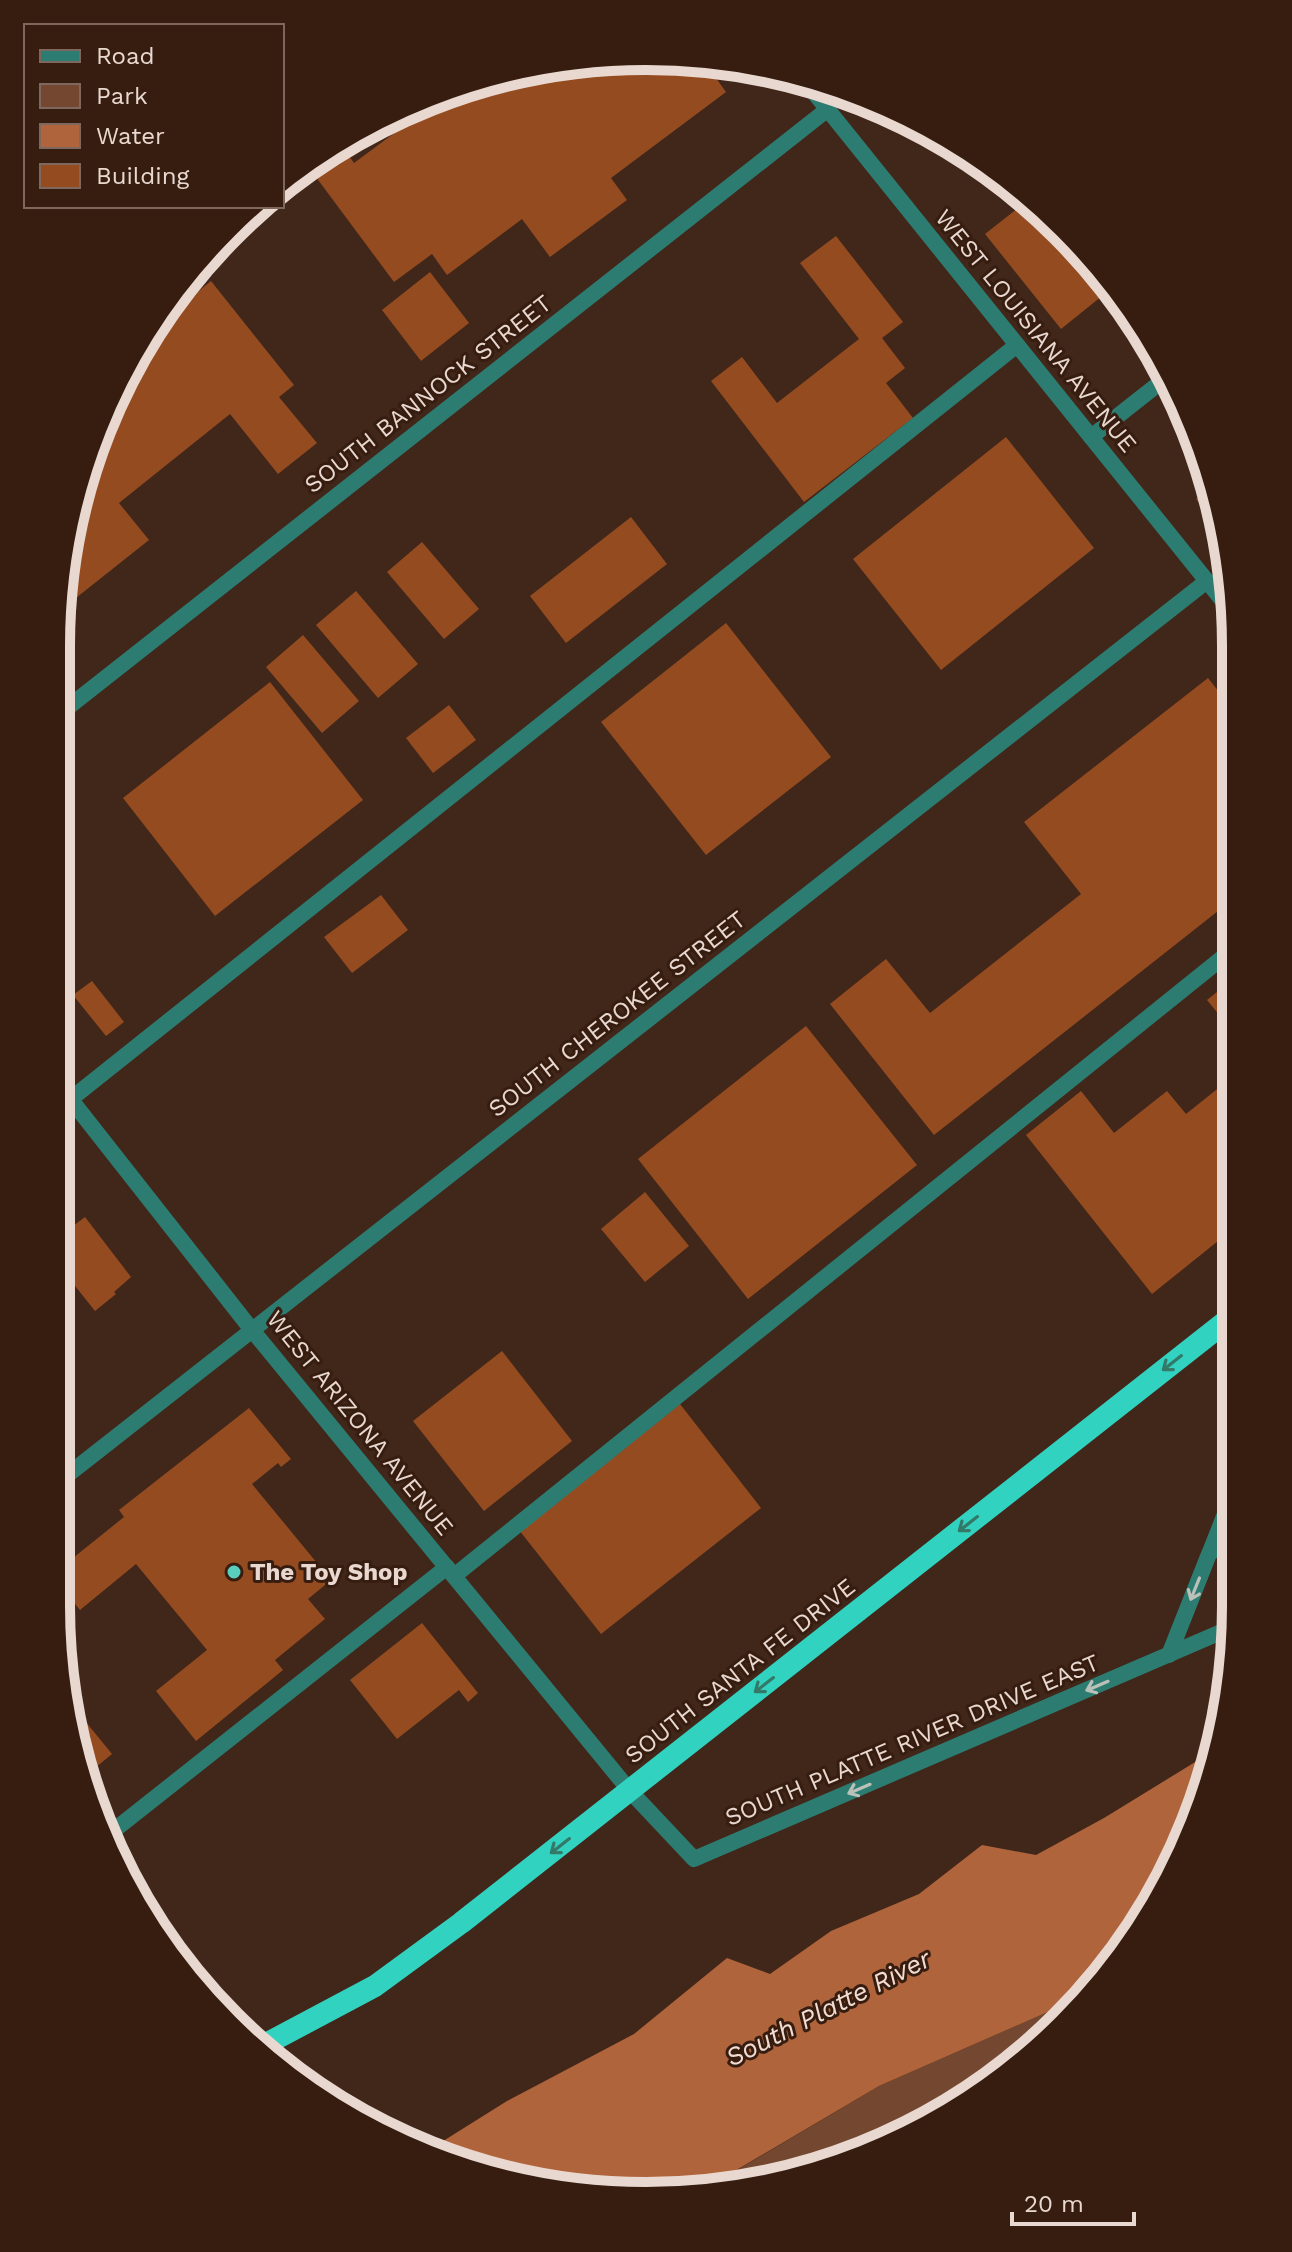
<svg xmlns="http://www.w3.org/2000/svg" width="1292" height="2252" viewBox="0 0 1292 2252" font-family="'Work Sans',sans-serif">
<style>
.green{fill:#744830}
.water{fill:#b0643b}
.building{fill:#954b20}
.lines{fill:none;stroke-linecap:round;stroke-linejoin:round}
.service{stroke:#2d7c72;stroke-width:16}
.minor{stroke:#2d7c72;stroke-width:16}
.trunk{stroke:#32d2c1;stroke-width:22}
.oneway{stroke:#347868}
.oneway2{stroke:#bac1b8}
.poi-dot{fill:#59cebf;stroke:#361d10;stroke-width:3}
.labels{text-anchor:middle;stroke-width:6;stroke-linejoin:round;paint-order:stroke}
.street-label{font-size:24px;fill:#e9d8d0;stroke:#361d10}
.poi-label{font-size:24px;font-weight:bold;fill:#e9d8d0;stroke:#361d10;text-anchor:start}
.water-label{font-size:26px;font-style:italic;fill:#f3ddd2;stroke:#361d10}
.rim{fill:none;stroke:#e9d8d0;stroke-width:10}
</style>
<rect width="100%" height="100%" fill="#40271a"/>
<path class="green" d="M1075 2000 1035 2050 871 2151 702 2191 879 2086Z"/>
<path class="water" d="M1218 1748 1216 1759 1157 1901 1075 2000 879 2086 701 2191 684 2195 493 2176 432 2148 507 2101 634 2034 727 1958 770 1974 831 1931 919 1894 982 1845 1036 1855 1104 1818Z"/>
<g class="building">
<path d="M608 57 703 60 726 92 611 178 627 200 550 257 522 219 447 275 432 254 394 282 307 165 341 145 354 163 447 94 494 76Z"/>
<path d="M1027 201 1063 228 1112 288 1061 329 985 234Z"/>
<path d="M836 236 903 322 882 338 905 368 886 383 913 418 804 502 711 381 742 357 777 403 859 339 800 263Z"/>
<path d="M430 272 469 323 421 361 382 310Z"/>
<path d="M211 281 294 385 279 397 317 443 278 474 230 414 119 503 149 540 57 613 87 457 135 351 156 321 158 324Z"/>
<path d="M1006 437 1094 548 941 670 853 559Z"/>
<path d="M1212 486 1213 493 1222 531 1196 499Z"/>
<path d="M631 517 667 564 566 643 530 596Z"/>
<path d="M422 542 479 609 444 639 387 572Z"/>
<path d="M356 591 418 664 378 698 316 625Z"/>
<path d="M726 623 831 757 706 855 601 722Z"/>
<path d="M303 635 359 701 322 733 266 667Z"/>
<path d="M1208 678 1231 707 1232 900 934 1135 830 1004 886 959 930 1013 1081 894 1024 822Z"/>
<path d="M270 682 363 800 215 916 123 798Z"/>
<path d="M449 705 476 740 433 773 406 738Z"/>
<path d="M381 895 408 930 352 973 324 937Z"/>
<path d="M1232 980 1233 1032 1207 1000Z"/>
<path d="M92 981 124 1022 106 1036 73 995Z"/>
<path d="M806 1026 917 1165 748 1299 638 1159Z"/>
<path d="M1221 1086 1233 1100V1229L1152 1294 1026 1135 1081 1091 1114 1133 1167 1091 1186 1114Z"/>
<path d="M645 1192 689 1246 645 1282 601 1229Z"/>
<path d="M85 1217 131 1277 114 1292 116 1294 95 1311 56 1262V1244L68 1235 65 1232Z"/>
<path d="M56 1341 69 1357 56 1367Z"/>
<path d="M502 1351 572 1441 484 1511 413 1421Z"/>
<path d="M680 1404 761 1508 601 1634 519 1530Z"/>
<path d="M249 1408 291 1459 281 1467 278 1463 252 1484 331 1580 308 1599 325 1619 275 1660 283 1670 196 1741 156 1691 207 1650 136 1564 80 1610 56 1581V1559L67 1550 73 1558 124 1517 119 1510Z"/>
<path d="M422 1623 478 1693 468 1702 459 1690 397 1739 350 1680Z"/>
<path d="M72 1705 112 1754 84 1777Z"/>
</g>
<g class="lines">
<g class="service">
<path d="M57 1110 1017 345"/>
<path d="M1210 1552 1234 1491"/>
<path d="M454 1576 1232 950"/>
<path d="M1169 1655 1209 1554 1234 1534"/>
<path d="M108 1835 447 1567"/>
</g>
<g class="minor">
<path d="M804 80 1231 611"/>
<path d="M1091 437 1166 378"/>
<path d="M57 716 828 109"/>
<path d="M57 1082 252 1330 630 1791 694 1859 1235 1626"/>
<path d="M56 1484 1207 581"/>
</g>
<path class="trunk" d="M264 2045 375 1986 461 1923 1234 1315"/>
</g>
<defs><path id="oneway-shaft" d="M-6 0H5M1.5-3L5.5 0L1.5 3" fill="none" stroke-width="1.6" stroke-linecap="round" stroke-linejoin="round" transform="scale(2)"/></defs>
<g class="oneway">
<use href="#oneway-shaft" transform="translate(1172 1363) rotate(142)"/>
<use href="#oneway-shaft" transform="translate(968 1524) rotate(142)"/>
<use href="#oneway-shaft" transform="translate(764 1685) rotate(142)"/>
<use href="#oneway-shaft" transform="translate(560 1846) rotate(142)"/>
</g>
<g class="oneway2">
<use href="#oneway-shaft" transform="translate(1195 1589) rotate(112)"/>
<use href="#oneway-shaft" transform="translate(1097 1686) rotate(157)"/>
<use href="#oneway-shaft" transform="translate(859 1789) rotate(157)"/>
</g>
<circle class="poi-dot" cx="234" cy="1572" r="8"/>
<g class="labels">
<g class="street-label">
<text transform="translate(1036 331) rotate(51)" y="8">WEST LOUISIANA AVENUE</text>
<text transform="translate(428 394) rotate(-38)" y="8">SOUTH BANNOCK STREET</text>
<text transform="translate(617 1014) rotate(-38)" y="8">SOUTH CHEROKEE STREET</text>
<text transform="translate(360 1423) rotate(51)" y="8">WEST ARIZONA AVENUE</text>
<text transform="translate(740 1671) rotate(-38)" y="8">SOUTH SANTA FE DRIVE</text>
<text transform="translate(912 1740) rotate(-23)" y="8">SOUTH PLATTE RIVER DRIVE EAST</text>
</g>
<g class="poi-label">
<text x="250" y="1580">The Toy Shop</text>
</g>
<g class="water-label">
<text transform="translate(828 2008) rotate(-27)" y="9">South Platte River</text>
</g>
</g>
<path d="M0 0H1292V2252H0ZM646 70H646A576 576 0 0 1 1222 646V1606A576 576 0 0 1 646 2182H646A576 576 0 0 1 70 1606V646A576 576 0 0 1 646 70Z" fill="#361d10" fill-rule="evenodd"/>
<path class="rim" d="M646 70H646A576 576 0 0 1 1222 646V1606A576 576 0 0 1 646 2182H646A576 576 0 0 1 70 1606V646A576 576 0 0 1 646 70Z"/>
<rect x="24" y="24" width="260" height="184" fill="#361d10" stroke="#7e685d" stroke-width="2"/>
<rect x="40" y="50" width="40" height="12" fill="#2d7c72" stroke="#7e685d" stroke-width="2"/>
<text x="96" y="64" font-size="24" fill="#e9d8d0">Road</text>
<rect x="40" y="84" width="40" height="24" fill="#744830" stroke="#7e685d" stroke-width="2"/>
<text x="96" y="104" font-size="24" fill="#e9d8d0">Park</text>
<rect x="40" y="124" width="40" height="24" fill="#b0643b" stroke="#7e685d" stroke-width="2"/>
<text x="96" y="144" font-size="24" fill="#e9d8d0">Water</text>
<rect x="40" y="164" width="40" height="24" fill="#954b20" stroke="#7e685d" stroke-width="2"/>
<text x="96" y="184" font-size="24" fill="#e9d8d0">Building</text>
<path d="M1012 2212v12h122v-12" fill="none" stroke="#e9d8d0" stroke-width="4"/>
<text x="1024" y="2212" font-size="24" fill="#e9d8d0" stroke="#361d10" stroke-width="6" paint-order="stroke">20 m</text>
</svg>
